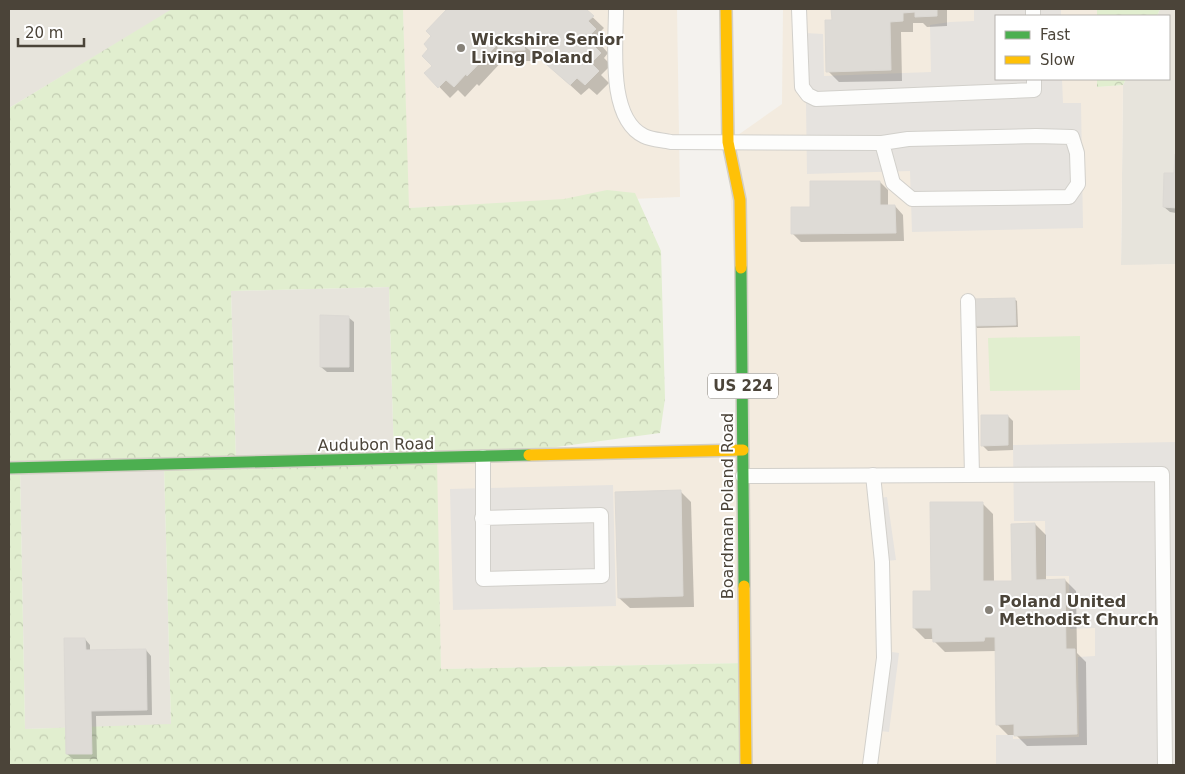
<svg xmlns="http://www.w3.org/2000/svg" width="1185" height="774" viewBox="0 0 1185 774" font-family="'DejaVu Sans',sans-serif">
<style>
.residential{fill:#e7e4dc}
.commercial{fill:#f3ebdf}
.green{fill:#e1eecf}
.forest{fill:url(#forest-crowns);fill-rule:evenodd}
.parking{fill:#e6e3df}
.shadow{fill:#0003}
.building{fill:#dedbd6;stroke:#dcd9d4}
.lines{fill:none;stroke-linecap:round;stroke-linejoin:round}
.lane-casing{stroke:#d2d0cb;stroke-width:16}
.fast-casing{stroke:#d3cfc5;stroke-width:14}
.slow-casing{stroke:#d3cfc5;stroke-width:14}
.lane{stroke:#fdfdfc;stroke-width:14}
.fast{stroke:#4caf50;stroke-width:11}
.slow{stroke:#ffc107;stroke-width:11}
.poi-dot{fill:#868178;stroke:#fff;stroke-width:2}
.labels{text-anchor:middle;stroke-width:4;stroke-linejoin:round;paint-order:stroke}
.shield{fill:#fff;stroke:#817c74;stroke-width:1}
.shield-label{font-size:15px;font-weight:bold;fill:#4b4439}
.poi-label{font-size:16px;font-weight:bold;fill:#4b4439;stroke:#fff;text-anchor:start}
.street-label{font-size:16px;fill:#4b4439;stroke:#fff}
</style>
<defs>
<pattern id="forest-crowns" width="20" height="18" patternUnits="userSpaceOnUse" patternTransform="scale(1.25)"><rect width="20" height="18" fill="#e1eecf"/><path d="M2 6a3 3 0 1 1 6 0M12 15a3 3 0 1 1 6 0" fill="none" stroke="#c3cdb2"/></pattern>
</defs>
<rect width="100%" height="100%" fill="#f4f2ee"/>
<g class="residential">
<path d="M9 9H172V10L9 108Z"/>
<path d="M1160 9H1176V264L1121 266 1123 85 1126 79H1169V16H1157Z"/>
<path d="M389 287 394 459 236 463 231 291Z"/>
<path d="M164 465 171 725 25 729 20 468Z"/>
</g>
<g class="commercial">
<path d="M403 9H677L680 197 408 208Z"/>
<path d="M783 9H1097V16H996V79H1097L1098 87 1123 85 1121 265 1176 264V765H746L745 663 441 669 436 458 743 450 728 142 782 104Z"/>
</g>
<path class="green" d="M1080 336V390L990 391 988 338Z"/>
<g class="forest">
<path d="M172 9H403L409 208 564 199 607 190 635 193 661 251 665 399 660 433 483 457 437 459 441 669 745 663 746 765H9V108ZM389 287 394 459 236 463 231 291ZM164 465 171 724 25 729 20 468Z"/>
<path d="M1097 9H1160L1157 16H1097Z"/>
<path d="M1097 79H1126L1123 85 1097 87Z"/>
</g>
<g class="parking">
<path d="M974 9H1061V16H996V79H1062L1063 103H1081L1083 228 912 232 910 171 807 174 805 33 823 34 824 76 931 72 930 25 950 22 974 21Z"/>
<path d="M1176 442V765H996V735H1013V739L1079 737 1078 657 1095 656V628L1070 629 1069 576H1046L1045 521H1014L1013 445Z"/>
<path d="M613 485 616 606 453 610 450 489Z"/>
<path d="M887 497 896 560 887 561 879 498Z"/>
<path d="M892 652 899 653 889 732 880 731Z"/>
</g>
<g class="shadow">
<path d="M449 9H584L604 28 599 33 606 40 601 45 608 53 604 58 611 65 601 75 609 83 597 95 589 88 581 95 535 53V61H510L506 57 479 86 477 84 465 97 458 90 450 98 426 73 433 66 430 49 432 36 428 31Z"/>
<path d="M833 9H947V26L927 27 923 23H913V32H901L902 81 839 82 828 71 833 21Z"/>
<path d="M1176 156V213L1170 212 1164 207 1175 174Z"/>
<path d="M880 182 888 190V206H895L903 215 904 241 801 242 792 233 811 209Z"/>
<path d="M1014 299 1017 301 1018 327 977 328 975 325Z"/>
<path d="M348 317 354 322V372H327L321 367Z"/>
<path d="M1008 416 1013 421V450L988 451 982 445Z"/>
<path d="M680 491 691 502 694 607 630 608 619 598Z"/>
<path d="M982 503 993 514 994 582H1013L1035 524 1046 535V581L1065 580 1076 591 1077 653 1086 662 1087 745 1027 746 1016 735H1008L997 724 996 651 945 652 934 641V639H925L914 628Z"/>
<path d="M85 639 90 645V651L146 650 151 656 152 715 96 716 97 759H73L67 754Z"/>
</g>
<g class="building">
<path d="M447 9H586L594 16 588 21 596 29 591 34 598 41 594 46 601 53 591 63 599 71 585 85 577 78 570 85 524 45 525 50 498 51V44L467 76 466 74 454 87 446 80 438 88 424 73 432 66 422 56 428 49 424 44 431 36 426 31Z"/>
<path d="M831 9H937V16L915 17V12L903 13V21L890 22 891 70 826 72 825 20H832Z"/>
<path d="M1175 154H1176V208L1163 207 1164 173H1174Z"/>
<path d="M810 181H880V205H895L896 233 791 234V207H810Z"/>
<path d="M1015 298 1016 325 973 326 972 299Z"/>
<path d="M320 315 349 316V367H320Z"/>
<path d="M981 415H1008V445L981 446Z"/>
<path d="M681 490 683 596 618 598 615 492Z"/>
<path d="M930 502H983V581H1012L1011 524 1035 523 1036 580 1065 579 1066 649H1075L1077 734 1014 736V724L996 725 995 637H985L984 641 933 642 932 628H913V591H931Z"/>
<path d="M64 638H85L86 650 146 649 147 710 91 711 92 754H66Z"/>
</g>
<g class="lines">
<g class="lane-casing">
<g id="lane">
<path d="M616 9C616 44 607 118 644 136 652 140 663 140 671 142L882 143 908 139 1036 136 1072 137 1077 153 1078 184 1069 197 912 199 893 183 882 143"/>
<path d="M799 9 802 87 808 95 816 99 1034 90V79"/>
<path d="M1033 9V16"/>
<path d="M968 301 972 475"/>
<path d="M743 476 1162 474 1165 765"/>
<path d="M482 518 601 515 602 576 483 579V457"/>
<path d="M870 765 884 658 882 562 873 475"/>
</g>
</g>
<g class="fast-casing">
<g id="fast">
<path d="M741 268 744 586"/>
<path d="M9 468 529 455"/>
</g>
</g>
<g class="slow-casing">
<g id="slow">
<path d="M726 9 728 142 740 200 741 268"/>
<path d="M529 455 743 450"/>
<path d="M744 586 746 765"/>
</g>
</g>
<use href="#lane" class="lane"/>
<use href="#fast" class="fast"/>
<use href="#slow" class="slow"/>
</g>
<g class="poi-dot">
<circle cx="461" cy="48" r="5"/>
<circle cx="989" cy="610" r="5"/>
</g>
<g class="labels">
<rect class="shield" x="708" y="373.5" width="70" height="25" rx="4"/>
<g class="shield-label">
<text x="743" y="391">US 224</text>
</g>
<g class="poi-label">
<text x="471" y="45">Wickshire Senior<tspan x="471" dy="18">Living Poland</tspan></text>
<text x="999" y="607">Poland United<tspan x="999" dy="18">Methodist Church</tspan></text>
</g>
<g class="street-label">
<text transform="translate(376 444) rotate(-1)" y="6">Audubon Road</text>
<text transform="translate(727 506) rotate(-90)" y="6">Boardman Poland Road</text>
</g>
</g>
<rect width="1185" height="774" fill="none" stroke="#4b4439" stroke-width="20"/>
<rect x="995" y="15" width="175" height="65" fill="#ffffff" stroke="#b7b4b0"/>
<rect x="1005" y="31" width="25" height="8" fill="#4caf50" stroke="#b7b4b0"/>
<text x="1040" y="40" font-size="15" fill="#4b4439">Fast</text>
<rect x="1005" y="56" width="25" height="8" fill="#ffc107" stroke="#b7b4b0"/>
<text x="1040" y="65" font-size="15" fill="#4b4439">Slow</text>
<path d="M18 38v8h66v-8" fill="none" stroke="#4b4439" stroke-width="2.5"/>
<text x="25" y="38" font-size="15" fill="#4b4439" stroke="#ffffff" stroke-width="4" paint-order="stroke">20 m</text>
</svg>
